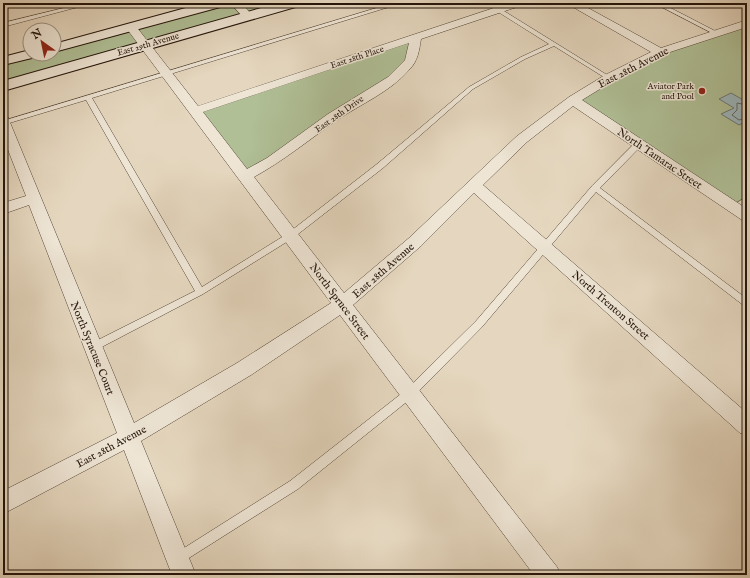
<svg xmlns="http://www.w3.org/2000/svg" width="750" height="578" viewBox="0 0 750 578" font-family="'IM FELL English',serif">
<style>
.green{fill:#b0bf96;stroke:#6a6a50}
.water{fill:#9cb7bd;stroke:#6c7675}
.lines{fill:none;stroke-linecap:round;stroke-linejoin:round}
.shore{stroke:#606664;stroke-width:1}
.lane-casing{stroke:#544537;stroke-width:1}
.street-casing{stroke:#544537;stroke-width:1}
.secondary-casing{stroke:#23140a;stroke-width:2}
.lane{fill:#eee5d5;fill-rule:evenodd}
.street{fill:#eee5d5;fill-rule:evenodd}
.secondary{fill:#eee5d5;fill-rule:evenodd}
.poi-dot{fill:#8f2418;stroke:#eee5d5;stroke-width:1.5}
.labels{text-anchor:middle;stroke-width:3;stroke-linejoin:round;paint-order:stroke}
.far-street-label{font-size:9px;fill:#23140a;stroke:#eee5d5}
.far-poi-label{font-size:9px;fill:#23140a;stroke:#eee5d5;text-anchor:end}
.street-label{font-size:11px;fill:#23140a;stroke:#eee5d5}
</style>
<rect width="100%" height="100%" fill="#e5d7bf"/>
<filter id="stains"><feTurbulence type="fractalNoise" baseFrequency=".005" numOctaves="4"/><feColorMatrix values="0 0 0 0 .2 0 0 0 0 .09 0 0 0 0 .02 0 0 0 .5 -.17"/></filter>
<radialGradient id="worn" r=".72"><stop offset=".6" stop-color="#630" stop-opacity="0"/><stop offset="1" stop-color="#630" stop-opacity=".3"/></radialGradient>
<g class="green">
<path d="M219 3H294L3 86V61L31 54H54V48Z"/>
<path d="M747 24V196L731 206 573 100 660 52Z"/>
<path d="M416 37 406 67 245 176 195 111Z"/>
</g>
<path class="water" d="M731 93 747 102V121L739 125 721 114 734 108 719 99Z"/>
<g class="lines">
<path class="shore" d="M747 105 737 103V110L732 115 739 120 747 118"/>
<g class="lane-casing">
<g id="lane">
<path d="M84 3H93L3 27V23Z"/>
<path d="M393 3H402L92 98 202 287 287 234 377 164 469 87 521 57 549 44 484 3H491L612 78 607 79 554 46 525 59 473 89 383 168 293 238 203 294 96 350 93 351 90 350 88 347 90 344 195 291 86 100 6 124 3 125V121Z"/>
<path d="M654 3H661L719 33 714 34Z"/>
<path d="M636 142H642L643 144 600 188 747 299V308L596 192 482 327 414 396 298 489 181 563 177 565 173 563 171 559 173 555 290 481 406 390 476 321 592 186Z"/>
</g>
</g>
<g class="street-casing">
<g id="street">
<path d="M230 3H241L253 16 252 18H244Z"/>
<path d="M509 3H524L523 5 421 39C419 51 418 61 409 70 390 92 361 104 337 120 309 140 283 161 254 177L344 293 409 238 517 136 569 97 605 75 651 52 566 3H579L661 48 747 20V27L664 54 613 81 582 100 747 209V221L742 220 573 106 527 142 483 185 747 413V435L740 433 474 193 421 246 353 305 557 567 561 575H534L340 315 251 375 141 441 196 575H172L124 450 3 514V491L117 433 29 205 3 214V203L26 196 3 137V116L8 117 9 120 134 423 237 363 331 303 127 29 126 27 127 25H135L198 106ZM409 43 405 60 388 77 328 114 267 158 247 169 203 112Z"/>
</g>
</g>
<g class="secondary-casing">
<g id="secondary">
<path d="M204 3H226L224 6 54 52V44Z"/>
<path d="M279 3H301L299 6 3 91V81Z"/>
<path d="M30 50V54H38L36 57 3 65V57Z"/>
</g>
</g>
<use href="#lane" class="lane"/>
<use href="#street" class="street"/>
<use href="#secondary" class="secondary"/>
</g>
<circle class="poi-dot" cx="702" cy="91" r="4"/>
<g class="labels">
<g class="far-street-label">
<text transform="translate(148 44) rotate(-16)" y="3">East 29th Avenue</text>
<text transform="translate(357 57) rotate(-18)" y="3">East 28th Place</text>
<text transform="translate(339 114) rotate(-35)" y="3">East 28th Drive</text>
</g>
<g class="far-poi-label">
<text x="694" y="89">Aviator Park<tspan x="694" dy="10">and Pool</tspan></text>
</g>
<g class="street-label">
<text transform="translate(633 67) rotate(-27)" y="4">East 28th Avenue</text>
<text transform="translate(660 158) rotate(34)" y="4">North Tamarac Street</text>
<text transform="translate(383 270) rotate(-41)" y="4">East 28th Avenue</text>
<text transform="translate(340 301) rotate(53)" y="4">North Spruce Street</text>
<text transform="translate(611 305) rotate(41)" y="4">North Trenton Street</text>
<text transform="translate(93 348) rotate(68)" y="4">North Syracuse Court</text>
<text transform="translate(111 446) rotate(-28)" y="4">East 28th Avenue</text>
</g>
</g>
<rect width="750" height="578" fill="none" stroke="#e5d7bf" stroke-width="16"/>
<rect x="4" y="4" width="742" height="570" fill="none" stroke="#23140a" stroke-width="2"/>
<rect x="8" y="8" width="734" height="562" fill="none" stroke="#23140a"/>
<g transform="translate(42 42) rotate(327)"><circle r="19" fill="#eee5d5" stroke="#9d9184"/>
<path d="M0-3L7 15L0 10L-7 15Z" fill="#8f2418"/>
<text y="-6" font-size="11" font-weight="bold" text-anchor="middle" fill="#23140a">N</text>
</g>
<rect width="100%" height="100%" filter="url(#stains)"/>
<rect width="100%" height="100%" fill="url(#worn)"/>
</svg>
